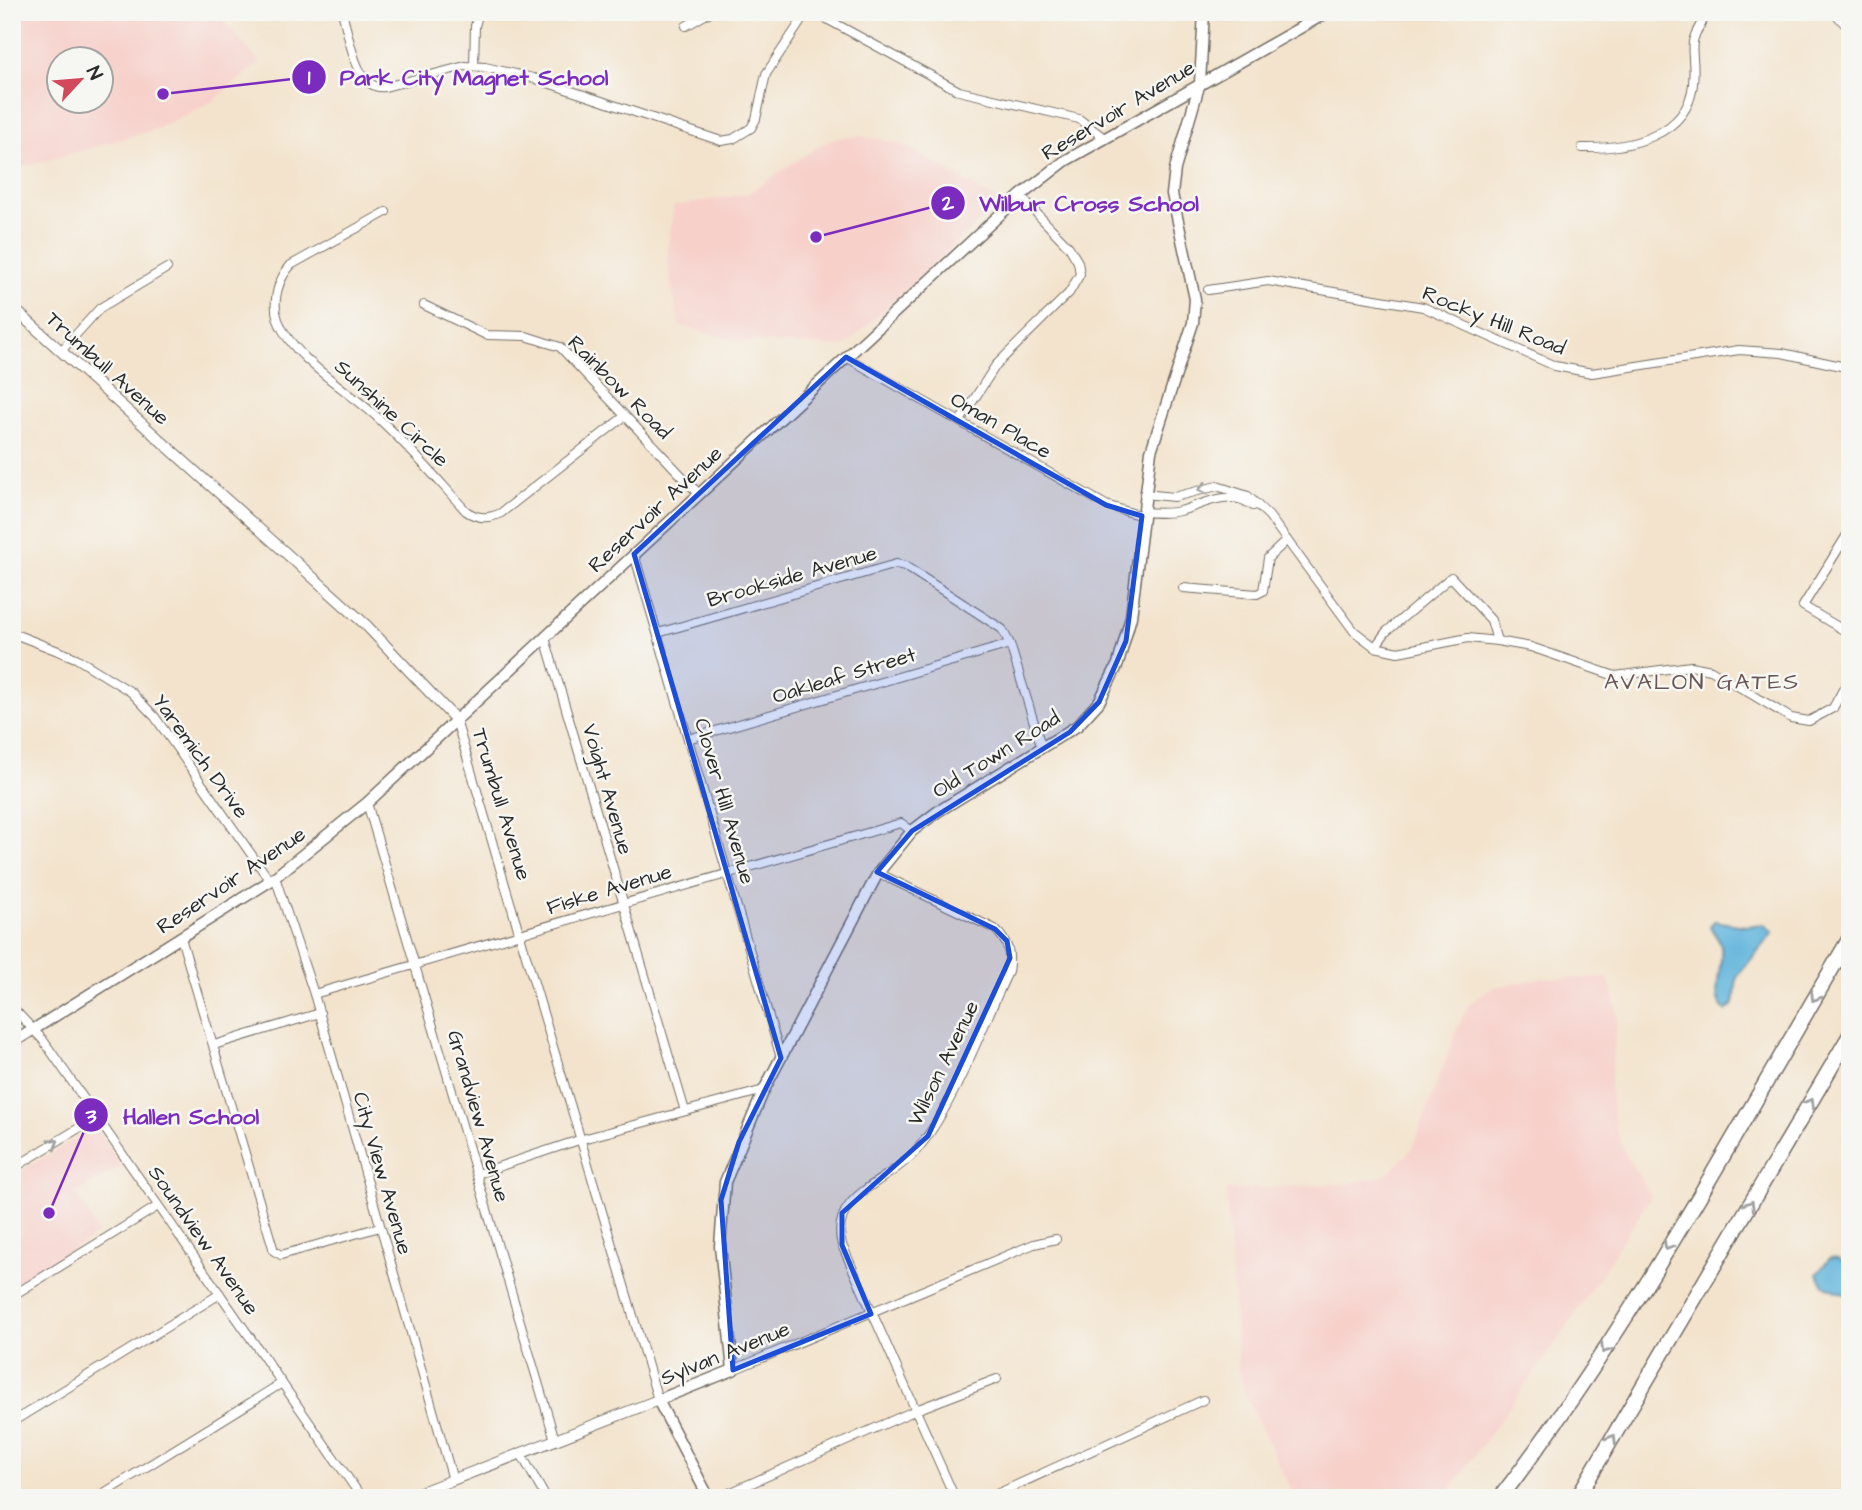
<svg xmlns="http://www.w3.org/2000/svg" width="1862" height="1510" viewBox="0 0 1862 1510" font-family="'Architects Daughter',sans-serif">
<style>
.built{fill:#f7d0ca;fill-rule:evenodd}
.water{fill:#5fb3db;stroke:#456f83;stroke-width:2}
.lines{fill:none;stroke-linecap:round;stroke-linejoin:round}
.minor-casing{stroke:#716b63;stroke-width:10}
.tertiary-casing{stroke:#716b63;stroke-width:12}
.secondary-casing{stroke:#716b63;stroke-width:13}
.motorway-casing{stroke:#716b63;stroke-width:17}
.minor{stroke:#fff;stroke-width:8}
.tertiary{stroke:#fff;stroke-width:10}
.secondary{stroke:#fff;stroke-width:10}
.motorway{stroke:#fff;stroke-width:14}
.oneway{stroke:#a0a0a0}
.marked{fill:#1d4ed8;fill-opacity:0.2;stroke:#1d4ed8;stroke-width:5;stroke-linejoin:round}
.labels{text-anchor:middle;stroke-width:5;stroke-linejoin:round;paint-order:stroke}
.street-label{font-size:21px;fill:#2b2b2b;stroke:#f6f6f2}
.neighbourhood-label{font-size:23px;letter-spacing:2px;fill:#6a5755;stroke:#f6f6f2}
.leader{fill:none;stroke:#7b2cbf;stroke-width:2.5}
.callout-dot{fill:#7b2cbf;stroke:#f6f6f2;stroke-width:2.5}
.mark-label{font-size:21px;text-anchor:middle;font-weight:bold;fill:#fff}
.callout-label{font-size:23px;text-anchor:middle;font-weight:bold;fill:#7b2cbf;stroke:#f6f6f2;stroke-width:5;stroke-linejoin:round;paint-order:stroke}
</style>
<rect width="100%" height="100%" fill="#f6f6f2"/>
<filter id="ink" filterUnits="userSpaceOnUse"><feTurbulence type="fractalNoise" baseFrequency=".0143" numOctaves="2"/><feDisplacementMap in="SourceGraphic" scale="14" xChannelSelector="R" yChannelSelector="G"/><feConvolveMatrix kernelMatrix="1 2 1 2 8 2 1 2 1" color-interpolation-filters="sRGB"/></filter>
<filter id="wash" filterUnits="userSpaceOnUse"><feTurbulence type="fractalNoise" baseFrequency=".00686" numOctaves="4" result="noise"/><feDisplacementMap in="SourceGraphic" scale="28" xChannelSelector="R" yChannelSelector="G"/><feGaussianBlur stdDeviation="1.57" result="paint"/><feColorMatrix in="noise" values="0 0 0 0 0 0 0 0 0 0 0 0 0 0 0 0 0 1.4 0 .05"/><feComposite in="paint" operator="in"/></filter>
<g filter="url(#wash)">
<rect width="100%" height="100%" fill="#f3e3cc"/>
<g class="built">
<path d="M12 12H216L260 62 213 101 157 129 13 170ZM60 60H102V102H60Z"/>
<path d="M859 136 893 142 911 149 1000 202 844 347 742 341 679 326 668 265V244L674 206 747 194 820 145 837 138Z"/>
<path d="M1543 978H1608L1616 1004 1617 1019 1610 1086 1615 1126 1625 1153 1651 1196 1567 1327 1444 1498H1295L1247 1399 1238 1370 1226 1190 1352 1183 1380 1177 1391 1171 1413 1148 1457 1029 1470 1003 1494 987Z"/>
<path d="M95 1127 122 1165 75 1193 99 1233 12 1286V1176Z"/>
</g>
<g class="water">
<path d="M1714 921 1745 926 1763 924 1773 932 1737 977 1734 1004 1726 1011C1708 999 1724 967 1721 947 1720 940 1714 933 1710 927Z"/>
<path d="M1830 1258 1839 1259 1850 1266V1296L1825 1286 1817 1274Z"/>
</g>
</g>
<g filter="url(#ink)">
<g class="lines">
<g class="minor-casing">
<g id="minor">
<path d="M342 12C349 34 355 91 385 87L465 66 485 67 533 78 721 141 733 139 751 128 756 119 766 74 807 12"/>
<path d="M814 12 959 91 1079 119 1104 138"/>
<path d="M1834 12 1850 30"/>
<path d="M686 26 710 12"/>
<path d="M474 66 475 26 479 12"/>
<path d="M1582 148C1627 149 1688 137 1693 84 1697 46 1682 49 1709 12"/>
<path d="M386 212 291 265C278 279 272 301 278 320 292 358 348 390 377 417 409 446 437 479 466 511 478 519 488 519 501 513L625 416"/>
<path d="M1208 290 1268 281 1423 307 1555 366 1592 373 1739 350 1782 353 1850 368"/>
<path d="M424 305 486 335 526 336 560 347 699 494"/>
<path d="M61 351 100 308 167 268"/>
<path d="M846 357 1106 505 1142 516"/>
<path d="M960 421 996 365 1069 293 1080 274 1078 262 1069 247 1020 196"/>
<path d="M1144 494 1174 497 1217 486 1248 496 1269 516 1354 631 1375 647 1398 652 1468 638 1497 641 1531 647 1615 676 1691 666 1711 670 1791 718 1809 721 1833 708 1850 677"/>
<path d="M1142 512C1155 513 1168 514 1180 511 1206 504 1228 488 1253 506"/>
<path d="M1850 530 1803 606 1850 634"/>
<path d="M634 554 781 1058"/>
<path d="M1183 588 1257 594 1263 591 1268 558 1287 540"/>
<path d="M12 633 76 658 131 692 155 717 270 881"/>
<path d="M658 633 896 564 905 566 1002 629 1010 644 1042 749"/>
<path d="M545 638 685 1111"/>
<path d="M1375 647 1386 632 1451 577 1491 620 1497 641"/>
<path d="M456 720 658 1400"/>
<path d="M688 739 1010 644"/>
<path d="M367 803 555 1440"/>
<path d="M878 873 995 929C1009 943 1011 953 1008 972 983 1024 952 1111 915 1152 886 1184 829 1195 842 1245L955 1498"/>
<path d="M275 877 314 994 453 1480"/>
<path d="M181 938 274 1251 281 1255 380 1227"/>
<path d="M314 994 901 823 912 831"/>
<path d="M12 1007 43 1040 362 1498"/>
<path d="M214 1045 320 1013"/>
<path d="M12 1169 97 1117"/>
<path d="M477 1174 579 1140 764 1090"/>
<path d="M12 1296 158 1206"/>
<path d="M733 1370 1034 1244 1056 1239"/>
<path d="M12 1422 220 1294"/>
<path d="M521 1454 546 1498"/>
<path d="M96 1498 282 1383"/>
<path d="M718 1498 916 1410 997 1379"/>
<path d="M988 1498 1203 1400"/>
</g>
</g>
<g class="tertiary-casing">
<g id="tertiary">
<path d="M12 307 366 625 456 720"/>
<path d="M406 1498 658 1400"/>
</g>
</g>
<g class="secondary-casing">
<g id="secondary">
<path d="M12 1043 270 881 367 803 1020 196 1065 161 1328 12"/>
<path d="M709 1498 658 1400 733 1370 720 1246 725 1182 764 1090 878 873 912 831 937 812 1077 726 1099 702 1118 664 1131 617 1151 451 1193 323 1195 299 1172 194 1175 169 1200 83 1204 12"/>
</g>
</g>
<g class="motorway-casing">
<g id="motorway">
<path d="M1500 1498C1634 1324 1738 1127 1850 938"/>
<path d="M1577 1498 1850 1035"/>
</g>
</g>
<use href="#minor" class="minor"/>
<use href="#tertiary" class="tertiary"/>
<use href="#secondary" class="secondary"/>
<use href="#motorway" class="motorway"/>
</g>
<defs><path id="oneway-chevron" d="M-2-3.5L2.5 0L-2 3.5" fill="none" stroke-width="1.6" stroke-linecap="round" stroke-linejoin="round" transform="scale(1.75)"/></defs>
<g class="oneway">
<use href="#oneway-chevron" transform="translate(1203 489) rotate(168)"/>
<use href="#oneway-chevron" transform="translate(1815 997) rotate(121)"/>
<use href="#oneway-chevron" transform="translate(1810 1103) rotate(-59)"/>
<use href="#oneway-chevron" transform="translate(54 1143) rotate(-32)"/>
<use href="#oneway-chevron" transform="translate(1750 1205) rotate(-60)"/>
<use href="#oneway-chevron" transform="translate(1668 1246) rotate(120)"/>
<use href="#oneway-chevron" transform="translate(1605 1349) rotate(123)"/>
<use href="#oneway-chevron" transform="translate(1612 1439) rotate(-59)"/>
</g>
</g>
<path class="marked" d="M846 357 1106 505 1142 516 1126 641 1099 702 1070 732 912 831 877 872 995 929 1007 941 1010 958 928 1136 842 1213V1245L871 1314 733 1370 721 1200 739 1142 781 1058 634 554Z"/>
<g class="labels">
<g class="street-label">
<text transform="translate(1118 110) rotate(-31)" y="7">Reservoir Avenue</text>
<text transform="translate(1494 320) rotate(22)" y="7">Rocky Hill Road</text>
<text transform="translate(108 368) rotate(42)" y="7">Trumbull Avenue</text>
<text transform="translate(620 387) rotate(45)" y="7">Rainbow Road</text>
<text transform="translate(392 413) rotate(43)" y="7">Sunshine Circle</text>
<text transform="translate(1001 425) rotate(30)" y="7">Oman Place</text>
<text transform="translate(655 509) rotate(-43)" y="7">Reservoir Avenue</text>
<text transform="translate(792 576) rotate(-16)" y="7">Brookside Avenue</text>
<text transform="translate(844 675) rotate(-17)" y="7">Oakleaf Street</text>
<text transform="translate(996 754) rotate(-32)" y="7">Old Town Road</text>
<text transform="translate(201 756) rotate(54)" y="7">Yaremich Drive</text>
<text transform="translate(608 789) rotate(74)" y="7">Voight Avenue</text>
<text transform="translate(725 801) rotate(74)" y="7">Clover Hill Avenue</text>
<text transform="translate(502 804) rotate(73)" y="7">Trumbull Avenue</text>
<text transform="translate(231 880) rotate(-34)" y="7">Reservoir Avenue</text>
<text transform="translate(609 889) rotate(-17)" y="7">Fiske Avenue</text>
<text transform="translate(943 1063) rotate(-64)" y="7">Wilson Avenue</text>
<text transform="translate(479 1116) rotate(74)" y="7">Grandview Avenue</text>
<text transform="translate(383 1173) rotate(74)" y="7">City View Avenue</text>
<text transform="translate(204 1240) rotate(55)" y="7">Soundview Avenue</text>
<text transform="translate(725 1353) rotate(-22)" y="7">Sylvan Avenue</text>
</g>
<g class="neighbourhood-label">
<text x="1702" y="689">AVALON GATES</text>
</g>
</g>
<path class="leader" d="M163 94L309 77M816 237L948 203M49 1213L91 1115"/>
<g class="callout-dot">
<circle cx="163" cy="94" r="7"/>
<circle cx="816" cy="237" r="7"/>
<circle cx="49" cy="1213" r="7"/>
<circle cx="309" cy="77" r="18"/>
<circle cx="948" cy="203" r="18"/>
<circle cx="91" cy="1115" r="18"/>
</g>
<g class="mark-label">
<text x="309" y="84">1</text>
<text x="948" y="210">2</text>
<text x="91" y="1123">3</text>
</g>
<g class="callout-label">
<text x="474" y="85">Park City Magnet School</text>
<text x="1089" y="211">Wilbur Cross School</text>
<text x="191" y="1124">Hallen School</text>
</g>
<rect width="1862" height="1510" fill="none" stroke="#f6f6f2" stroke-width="42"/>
<g transform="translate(80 80) rotate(64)"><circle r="33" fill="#f6f6f2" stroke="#a5a5a2" stroke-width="2"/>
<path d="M0-5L12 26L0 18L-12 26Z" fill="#d1495b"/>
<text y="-10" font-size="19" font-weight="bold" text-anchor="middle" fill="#2b2b2b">N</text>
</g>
</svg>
